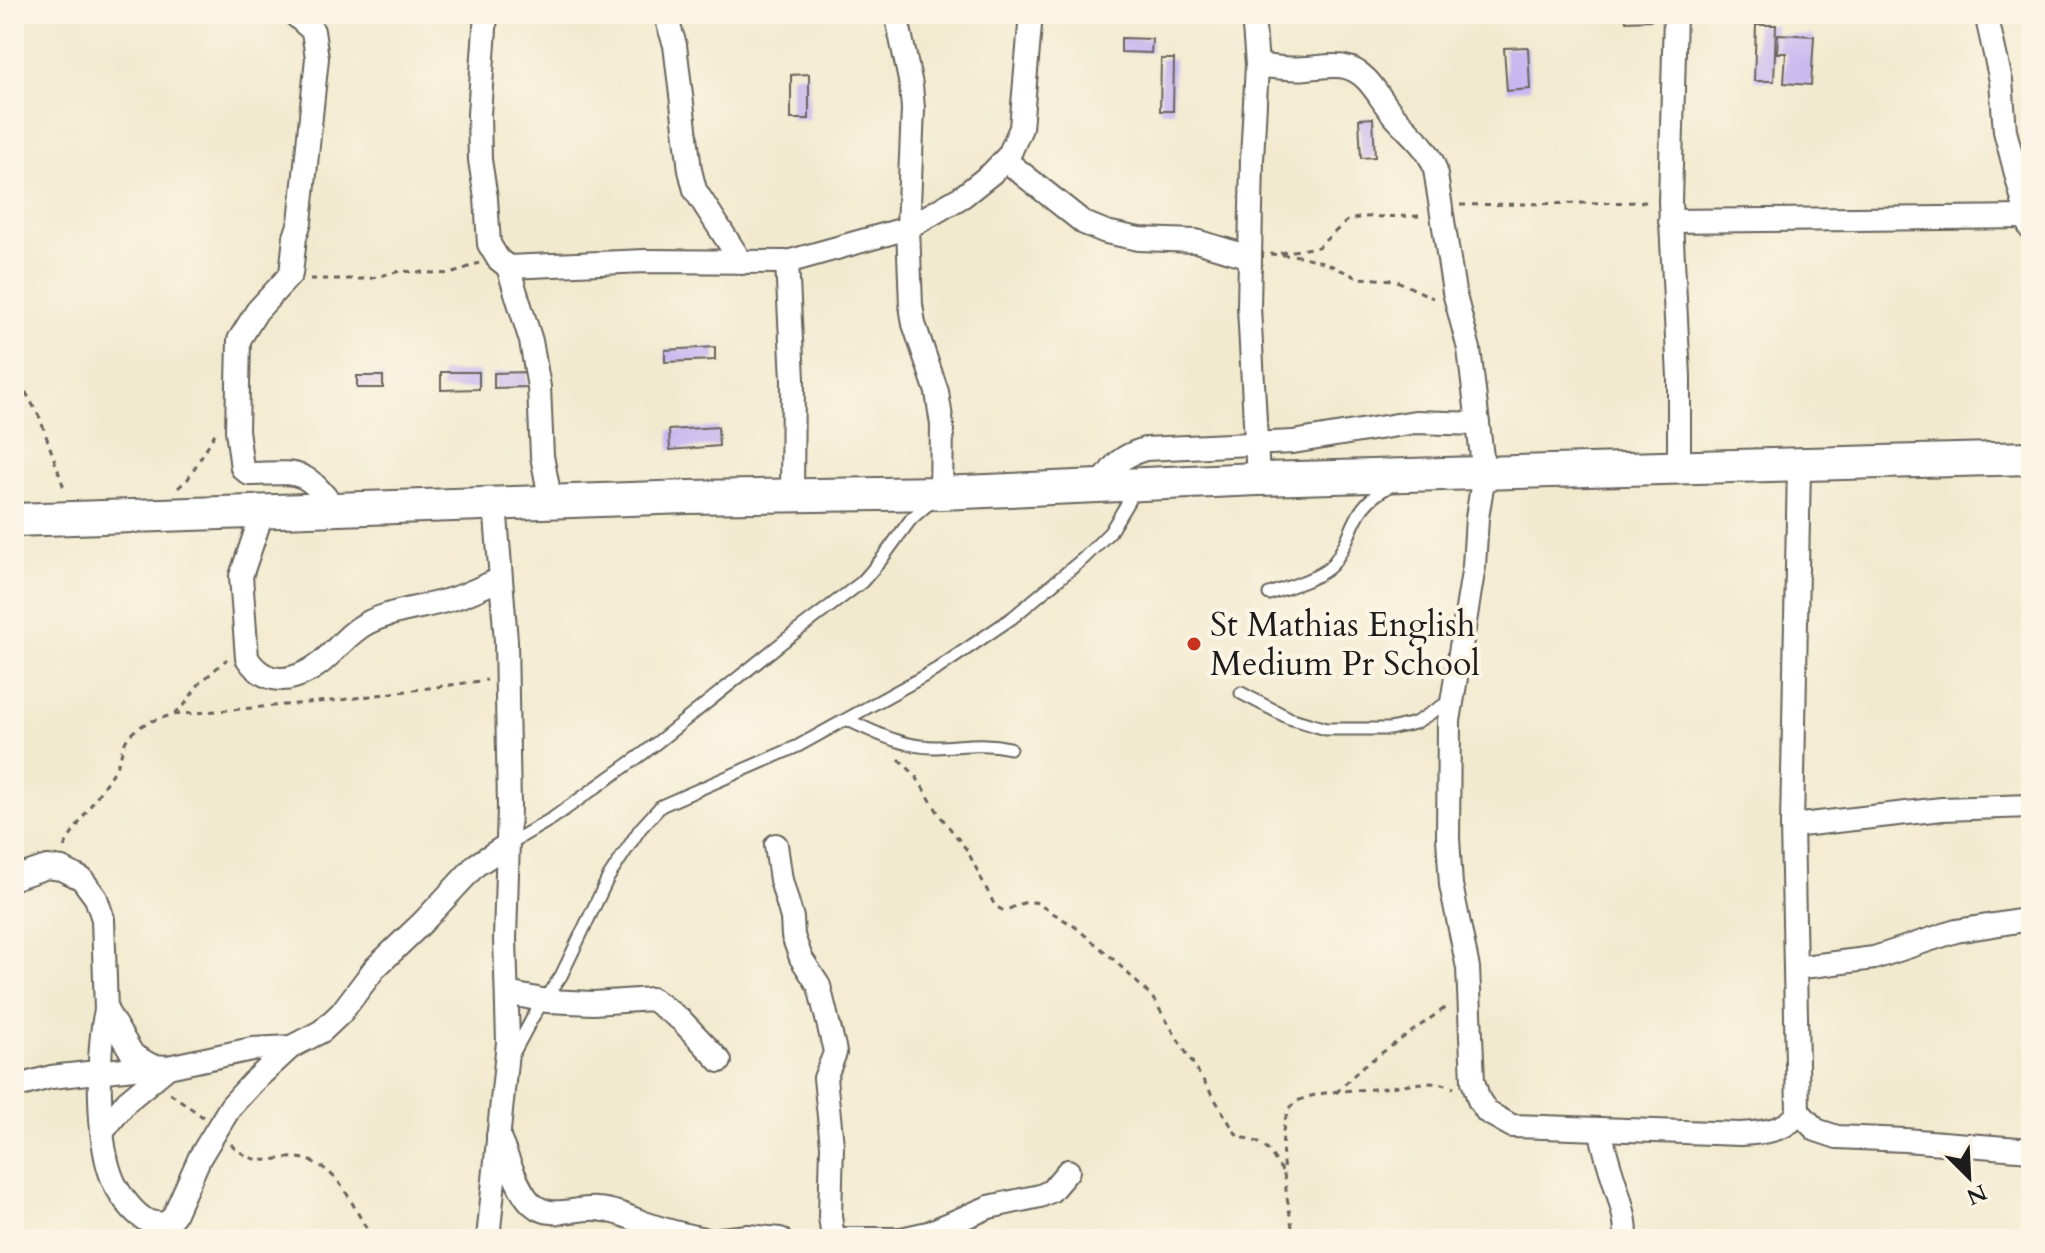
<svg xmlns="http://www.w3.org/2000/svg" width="2045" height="1253" viewBox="0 0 2045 1253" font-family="Cardo,serif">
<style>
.building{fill:#c6b6f0}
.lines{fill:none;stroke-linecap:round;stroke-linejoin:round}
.service-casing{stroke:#67645b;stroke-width:15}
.minor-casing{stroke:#67645b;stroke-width:26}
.secondary-casing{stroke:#67645b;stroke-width:36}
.path{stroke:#67645b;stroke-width:3;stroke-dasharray:6 6;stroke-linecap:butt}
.service{stroke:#fff;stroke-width:11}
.minor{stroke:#fff;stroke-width:22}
.secondary{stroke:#fff;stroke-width:32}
.poi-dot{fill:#c8321e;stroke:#fcf5e5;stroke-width:3}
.labels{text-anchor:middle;stroke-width:8;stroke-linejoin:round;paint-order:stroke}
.poi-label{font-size:34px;fill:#1c1c1c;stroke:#fcf5e5;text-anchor:start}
</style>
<rect width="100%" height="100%" fill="#fcf5e5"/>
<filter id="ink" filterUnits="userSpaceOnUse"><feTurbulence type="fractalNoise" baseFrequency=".0125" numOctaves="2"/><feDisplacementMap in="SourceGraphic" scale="16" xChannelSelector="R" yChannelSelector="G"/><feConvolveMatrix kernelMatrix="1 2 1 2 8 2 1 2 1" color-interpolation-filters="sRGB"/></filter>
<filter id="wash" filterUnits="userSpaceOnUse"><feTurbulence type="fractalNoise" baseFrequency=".006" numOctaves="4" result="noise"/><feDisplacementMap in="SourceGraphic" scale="32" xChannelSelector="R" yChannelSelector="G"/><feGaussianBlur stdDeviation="1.8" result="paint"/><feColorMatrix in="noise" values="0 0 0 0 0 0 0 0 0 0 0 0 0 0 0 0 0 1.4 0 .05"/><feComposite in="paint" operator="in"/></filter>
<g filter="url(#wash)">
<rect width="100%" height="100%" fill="#f2eacf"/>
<g id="blocks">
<g class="building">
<path d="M1625 14H1651L1652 20 1626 21Z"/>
<path d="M1756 25H1776L1774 81H1754Z"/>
<path d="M1778 34 1814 36 1811 85 1784 83 1786 53H1777Z"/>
<path d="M1121 38 1152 39 1151 53 1121 52Z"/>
<path d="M1528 47 1530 89 1507 91 1504 48Z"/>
<path d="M1161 59H1174L1173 111H1160Z"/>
<path d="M809 74V119H791V75Z"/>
<path d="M1373 118 1375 157 1361 158 1359 119Z"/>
<path d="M715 347V360L665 362V350Z"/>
<path d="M441 372H479V389L441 390Z"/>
<path d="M527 372V387L494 388V373Z"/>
<rect x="357" y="376" width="26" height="12"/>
<path d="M718 427 719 446 670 450 669 430Z"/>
</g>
</g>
</g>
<g filter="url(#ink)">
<use href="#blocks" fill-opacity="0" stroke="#67645b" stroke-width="2"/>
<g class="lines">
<g class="service-casing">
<g id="service">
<path d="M1269 594C1285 588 1321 578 1332 565 1357 534 1348 508 1390 486"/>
<path d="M1241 693 1289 718 1326 729H1390L1415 723 1450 701"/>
<path d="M848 720C876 733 905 748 937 747 964 746 983 742 1010 748"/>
<path d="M507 845 553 818 644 753 784 641 862 582 881 560 911 519 933 500"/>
<path d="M512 1056 534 1015 561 976 608 878 640 829 661 806 798 746 937 669 1012 618 1084 558 1110 532 1135 490"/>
</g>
</g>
<g class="minor-casing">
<g id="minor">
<path d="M294 14 313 31 317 58 300 222 295 237 291 274 257 311 239 340 237 430 242 468 249 474C298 473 304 467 335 509"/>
<path d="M486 14 479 114 480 160 486 198 489 244 498 259 508 267 645 261 787 262 908 228 963 196 992 173 1009 155 1021 128 1031 14"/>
<path d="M665 14 675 45 690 170 695 190 742 263"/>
<path d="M896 14 911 85 913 109 908 228 911 305 914 324 937 392 942 425 941 493"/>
<path d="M1253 14 1257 65 1252 159 1249 307 1258 479"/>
<path d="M1675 14 1670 202 1679 377V469"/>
<path d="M1986 14 2001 81 2005 131 2030 228"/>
<path d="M1257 65C1273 67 1291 70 1307 68 1330 66 1348 61 1366 79 1378 91 1385 107 1397 119 1411 135 1429 148 1435 169L1454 292 1469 349 1484 474 1477 518 1474 566 1449 721 1448 838 1451 885 1468 968 1473 1081 1479 1100 1487 1112 1512 1126 1740 1134C1759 1133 1791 1131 1798 1111L1792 826 1799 466"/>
<path d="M1005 160 1084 223 1106 232 1139 239 1196 241 1250 257"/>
<path d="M1670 221 2028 217"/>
<path d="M787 262 793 379 792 495"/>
<path d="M508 267 531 341 539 387 542 456 551 503"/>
<path d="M1100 486C1115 464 1119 457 1145 449L1293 442 1415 422 1478 424"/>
<path d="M263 511 241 576 247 658C258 675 275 683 294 677 328 667 339 638 367 623 395 609 426 608 455 598 471 593 486 585 500 579"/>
<path d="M1792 826 1942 809 2031 806"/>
<path d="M776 845 781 880 792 918 793 936 801 958 819 986 834 1047 835 1053 825 1078 832 1145 830 1216 833 1239"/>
<path d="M14 878 47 867 62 869 82 879 96 898 103 919 106 1010 133 1055 152 1066 168 1067 252 1049 291 1047"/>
<path d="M1795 968 1874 958 1956 931 2031 919"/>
<path d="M507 993 547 1001 593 1003 652 999 681 1020 720 1061"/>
<path d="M106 1010C97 1050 97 1137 111 1175 116 1190 134 1216 150 1222 155 1223 162 1224 168 1224L169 1234"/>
<path d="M14 1083 25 1084 51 1077 152 1066"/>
<path d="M1798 1111 1816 1130 1837 1137 1905 1140 2031 1150"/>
<path d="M1601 1129C1603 1160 1631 1215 1625 1239"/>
<path d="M104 1130 127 1101 168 1067"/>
<path d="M498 1136C507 1155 517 1189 531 1203 550 1221 575 1207 597 1209 614 1210 629 1217 644 1223 664 1230 684 1235 704 1239"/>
<path d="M155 1239 174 1215 200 1157 231 1106 253 1082 291 1047 322 1031 341 1013 375 968 423 922 476 865 507 845"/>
<path d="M488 1239 508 1042 505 938 509 808 506 641 495 504"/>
<path d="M720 1239 748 1236 780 1239"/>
<path d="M832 1239H901L928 1233 989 1207 1040 1196 1051 1191 1068 1171"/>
</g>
</g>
<g class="secondary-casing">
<path id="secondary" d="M14 520 688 497 941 493 1258 479 2031 458"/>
</g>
<g class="path">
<path d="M1460 205 1649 202"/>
<path d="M1280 253 1318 247 1347 221 1361 217 1421 216"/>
<path d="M1270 254 1300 256 1326 263 1358 278 1395 280 1433 298"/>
<path d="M310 279H368L400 271 451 274 479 263"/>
<path d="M14 371 40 418 65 491"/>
<path d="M178 488 188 479 216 432"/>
<path d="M174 713 183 707 199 684 227 659"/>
<path d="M899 759 915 775 941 817 967 850 995 906 1004 911 1023 903 1035 902 1074 926 1111 957 1152 997 1238 1137C1267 1141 1268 1150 1284 1174"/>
<path d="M64 847C80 820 99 794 116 767 123 755 121 743 132 733 144 722 157 719 172 715L341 700 487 680"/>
<path d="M170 1093 203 1117"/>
<path d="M1336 1093 1362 1067 1449 1005"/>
<path d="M231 1144C263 1176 281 1148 313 1162 347 1178 353 1212 374 1239"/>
<path d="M1294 1239C1290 1211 1269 1119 1296 1102 1314 1091 1354 1090 1375 1089 1398 1087 1432 1077 1454 1088"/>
</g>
<use href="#service" class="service"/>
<use href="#minor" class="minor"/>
<use href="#secondary" class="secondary"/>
</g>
</g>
<circle class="poi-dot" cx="1194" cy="644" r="8"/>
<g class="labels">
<g class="poi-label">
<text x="1210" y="636">St Mathias English<tspan x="1210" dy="39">Medium Pr School</tspan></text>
</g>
</g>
<rect width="2045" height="1253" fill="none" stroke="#fcf5e5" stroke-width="48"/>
<g transform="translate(1969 1177) rotate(156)" stroke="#fcf5e5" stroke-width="6" paint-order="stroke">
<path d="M0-6L14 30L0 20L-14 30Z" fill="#1c1c1c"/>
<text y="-12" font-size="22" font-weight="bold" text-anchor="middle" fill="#1c1c1c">N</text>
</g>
</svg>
